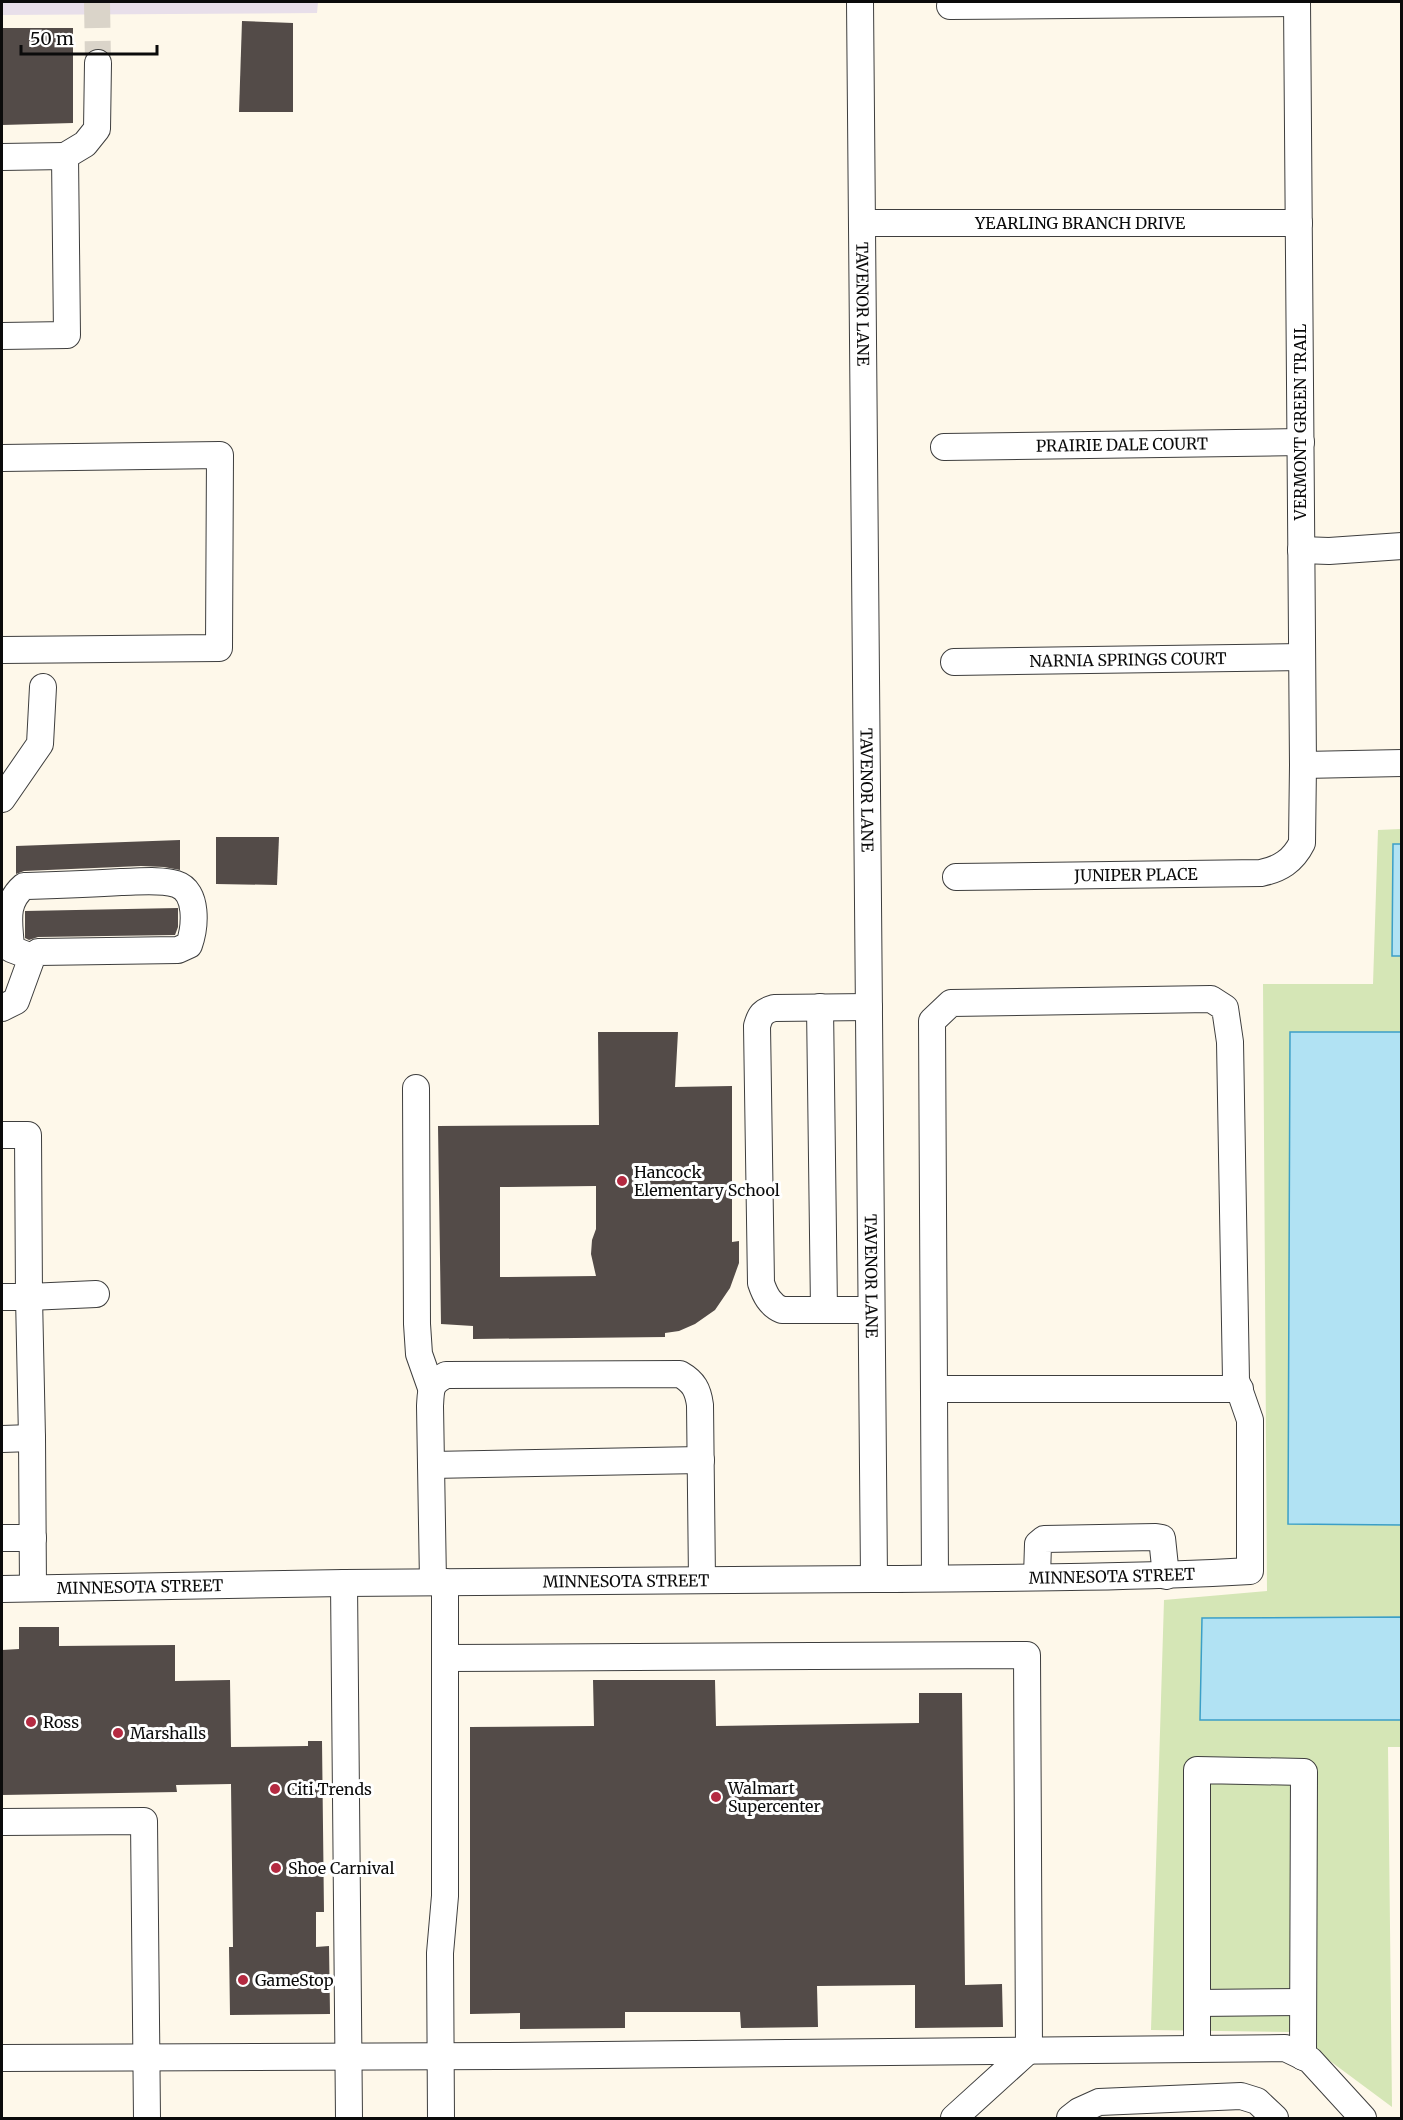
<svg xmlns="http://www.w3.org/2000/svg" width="1403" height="2120" viewBox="0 0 1403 2120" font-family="Merriweather,serif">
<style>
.industrial{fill:#e8dfea}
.green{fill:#d5e6b6}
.water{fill:#b1e2f3;stroke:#3b9fc7;stroke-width:1.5}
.building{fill:#534b48;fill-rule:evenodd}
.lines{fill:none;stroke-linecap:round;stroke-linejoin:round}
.minor-tunnel{stroke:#dad4c9;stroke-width:26;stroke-dasharray:26 13;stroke-linecap:butt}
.minor-casing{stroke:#3e3e3e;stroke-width:28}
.minor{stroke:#fff;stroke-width:26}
.poi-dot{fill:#b42a41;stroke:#fff;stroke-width:2}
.labels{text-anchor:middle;stroke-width:6;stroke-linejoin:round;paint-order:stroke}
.street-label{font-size:16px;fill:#0b0b0b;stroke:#fff}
.poi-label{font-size:16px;fill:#0b0b0b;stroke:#fff;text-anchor:start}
</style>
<rect width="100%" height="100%" fill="#fef8ea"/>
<path class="industrial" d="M2 2H318L317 13 2 15Z"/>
<path class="green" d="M1401 829 1402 1747H1388L1392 2107 1291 2032 1151 2030 1164 1600 1267 1591 1263 984H1373L1378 830Z"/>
<g class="water">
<path d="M1393 844H1401V956H1392Z"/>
<path d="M1290 1032H1401V1525L1288 1524Z"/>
<path d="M1401 1617V1720H1200L1202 1618Z"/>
</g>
<g class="building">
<path d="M242 21 293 23V112H239Z"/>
<path d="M2 28H73V123L2 125Z"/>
<path d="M216 837H279L277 885 216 884Z"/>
<path d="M180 840V870L164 867 141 866 24 871 16 874V846Z"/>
<path d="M178 908V927L175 935 38 937 29 940 25 938V911Z"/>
<path d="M598 1032H678L675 1087 732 1086V1242L739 1241V1263L730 1288 715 1310 695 1324 679 1331 665 1333V1337L473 1339V1326L441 1324 438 1126 599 1125ZM596 1186V1229L592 1240 591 1254 596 1276 500 1277V1187Z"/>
<path d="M19 1627H59V1646L175 1645V1681L230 1680 231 1747 308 1746V1741H322L324 1912H316V1947L329 1946 330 2014 230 2015 229 1947H233L231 1784 176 1785 177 1792 2 1795V1650L19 1649Z"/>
<path d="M593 1680H715L716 1726 919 1723V1693H962L965 1985 1002 1984 1003 2027 915 2028V1985L817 1986 818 2027 741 2028 740 2012H625V2028L520 2029V2013L470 2014V1727L594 1726Z"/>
</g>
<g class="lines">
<path class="minor-tunnel" d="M97 2 98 63"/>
<g class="minor-casing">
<g id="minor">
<path id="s1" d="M860 2 874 1579"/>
<path d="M950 6 1297 3"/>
<path d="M65 156 85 144 97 129 98 63"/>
<path d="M2 157 65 156 67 335 2 336"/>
<path id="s2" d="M862 223H1299"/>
<path id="s3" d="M944 447 1301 442"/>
<path d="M2 458 220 455 219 648 2 650"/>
<path d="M1301 550 1329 551 1402 546"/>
<path id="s4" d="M954 662 1302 657"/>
<path d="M1303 765 1402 763"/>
<path d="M2 799 40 744 43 687"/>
<path id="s5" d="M956 877 1261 873C1280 869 1293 861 1302 843L1303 765 1297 2"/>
<path d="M820 1007 824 1310"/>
<path d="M869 1007 774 1008C763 1011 760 1015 757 1026L761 1283C765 1295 770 1305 782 1310H871"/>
<path d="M2 1008 16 1001 32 957 38 952 178 950 189 945C195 928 199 891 176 884 159 879 138 882 121 882 89 884 56 885 24 886 3 904 10 924 11 949L32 957"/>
<path d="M416 1088 417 1324 419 1354 431 1388"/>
<path d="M2 1135H28L29 1297 96 1294"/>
<path d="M2 1297H29L32 1438 33 1588"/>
<path d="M934 1389H1240"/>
<path d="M2 1439 32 1438"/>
<path d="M431 1465 701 1460"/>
<path d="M2 1538H33"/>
<path d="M1037 1577 1038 1544 1044 1539 1156 1537 1162 1538 1166 1576"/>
<path d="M433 1582 430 1406C431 1389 430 1383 446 1375L680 1374C694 1382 698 1390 700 1405L702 1580"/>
<path d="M344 1583 349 2118"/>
<path id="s6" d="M2 1589 344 1583 874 1579C999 1578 1124 1578 1250 1571V1420L1236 1380 1230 1042 1225 1008 1211 999 951 1003 932 1021 935 1578"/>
<path d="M446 1658 1027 1655 1029 2050 954 2118"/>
<path d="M2 1822 144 1821 147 2118"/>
<path d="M1197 2003 1303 2002"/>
<path d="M1197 2049V1770L1304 1772 1303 2057"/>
<path d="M2 2058 499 2056 1285 2048 1310 2060 1363 2118"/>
<path d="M441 2118 440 1953 445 1896V1582"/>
<path d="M1070 2118 1079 2111 1099 2102 1241 2096 1257 2101 1275 2118"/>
</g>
</g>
<use href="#minor" class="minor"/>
</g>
<g class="poi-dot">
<circle cx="622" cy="1181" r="6"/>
<circle cx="31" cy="1722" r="6"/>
<circle cx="118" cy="1733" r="6"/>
<circle cx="275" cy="1789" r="6"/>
<circle cx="716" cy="1797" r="6"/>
<circle cx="276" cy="1868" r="6"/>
<circle cx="243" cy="1980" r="6"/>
</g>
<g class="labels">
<g class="street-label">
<text dy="6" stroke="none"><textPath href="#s2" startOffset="218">YEARLING BRANCH DRIVE</textPath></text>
<text dy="6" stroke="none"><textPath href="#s1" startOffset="302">TAVENOR LANE</textPath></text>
<text transform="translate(1300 422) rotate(-90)" y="6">VERMONT GREEN TRAIL</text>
<text dy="6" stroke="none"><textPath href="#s3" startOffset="178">PRAIRIE DALE COURT</textPath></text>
<text dy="6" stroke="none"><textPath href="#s4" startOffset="174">NARNIA SPRINGS COURT</textPath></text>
<text dy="6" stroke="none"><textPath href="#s1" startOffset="788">TAVENOR LANE</textPath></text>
<text dy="6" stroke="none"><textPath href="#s5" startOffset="180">JUNIPER PLACE</textPath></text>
<text dy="6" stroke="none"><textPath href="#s1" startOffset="1274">TAVENOR LANE</textPath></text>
<text dy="6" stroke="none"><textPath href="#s6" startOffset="1110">MINNESOTA STREET</textPath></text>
<text dy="6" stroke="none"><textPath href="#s6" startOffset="624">MINNESOTA STREET</textPath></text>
<text dy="6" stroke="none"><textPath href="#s6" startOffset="138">MINNESOTA STREET</textPath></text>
</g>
<g class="poi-label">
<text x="634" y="1178">Hancock<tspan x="634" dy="18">Elementary School</tspan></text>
<text x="43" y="1728">Ross</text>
<text x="130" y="1739">Marshalls</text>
<text x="728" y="1794">Walmart<tspan x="728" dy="18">Supercenter</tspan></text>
<text x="287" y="1795">Citi Trends</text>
<text x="288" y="1874">Shoe Carnival</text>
<text x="255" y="1986">GameStop</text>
</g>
</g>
<rect width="1403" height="2120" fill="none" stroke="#0b0b0b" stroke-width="6"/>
<path d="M21 45v9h136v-9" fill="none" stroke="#0b0b0b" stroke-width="3"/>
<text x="30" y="45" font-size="18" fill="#0b0b0b" stroke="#ffffff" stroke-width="4.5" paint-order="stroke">50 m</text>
</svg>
